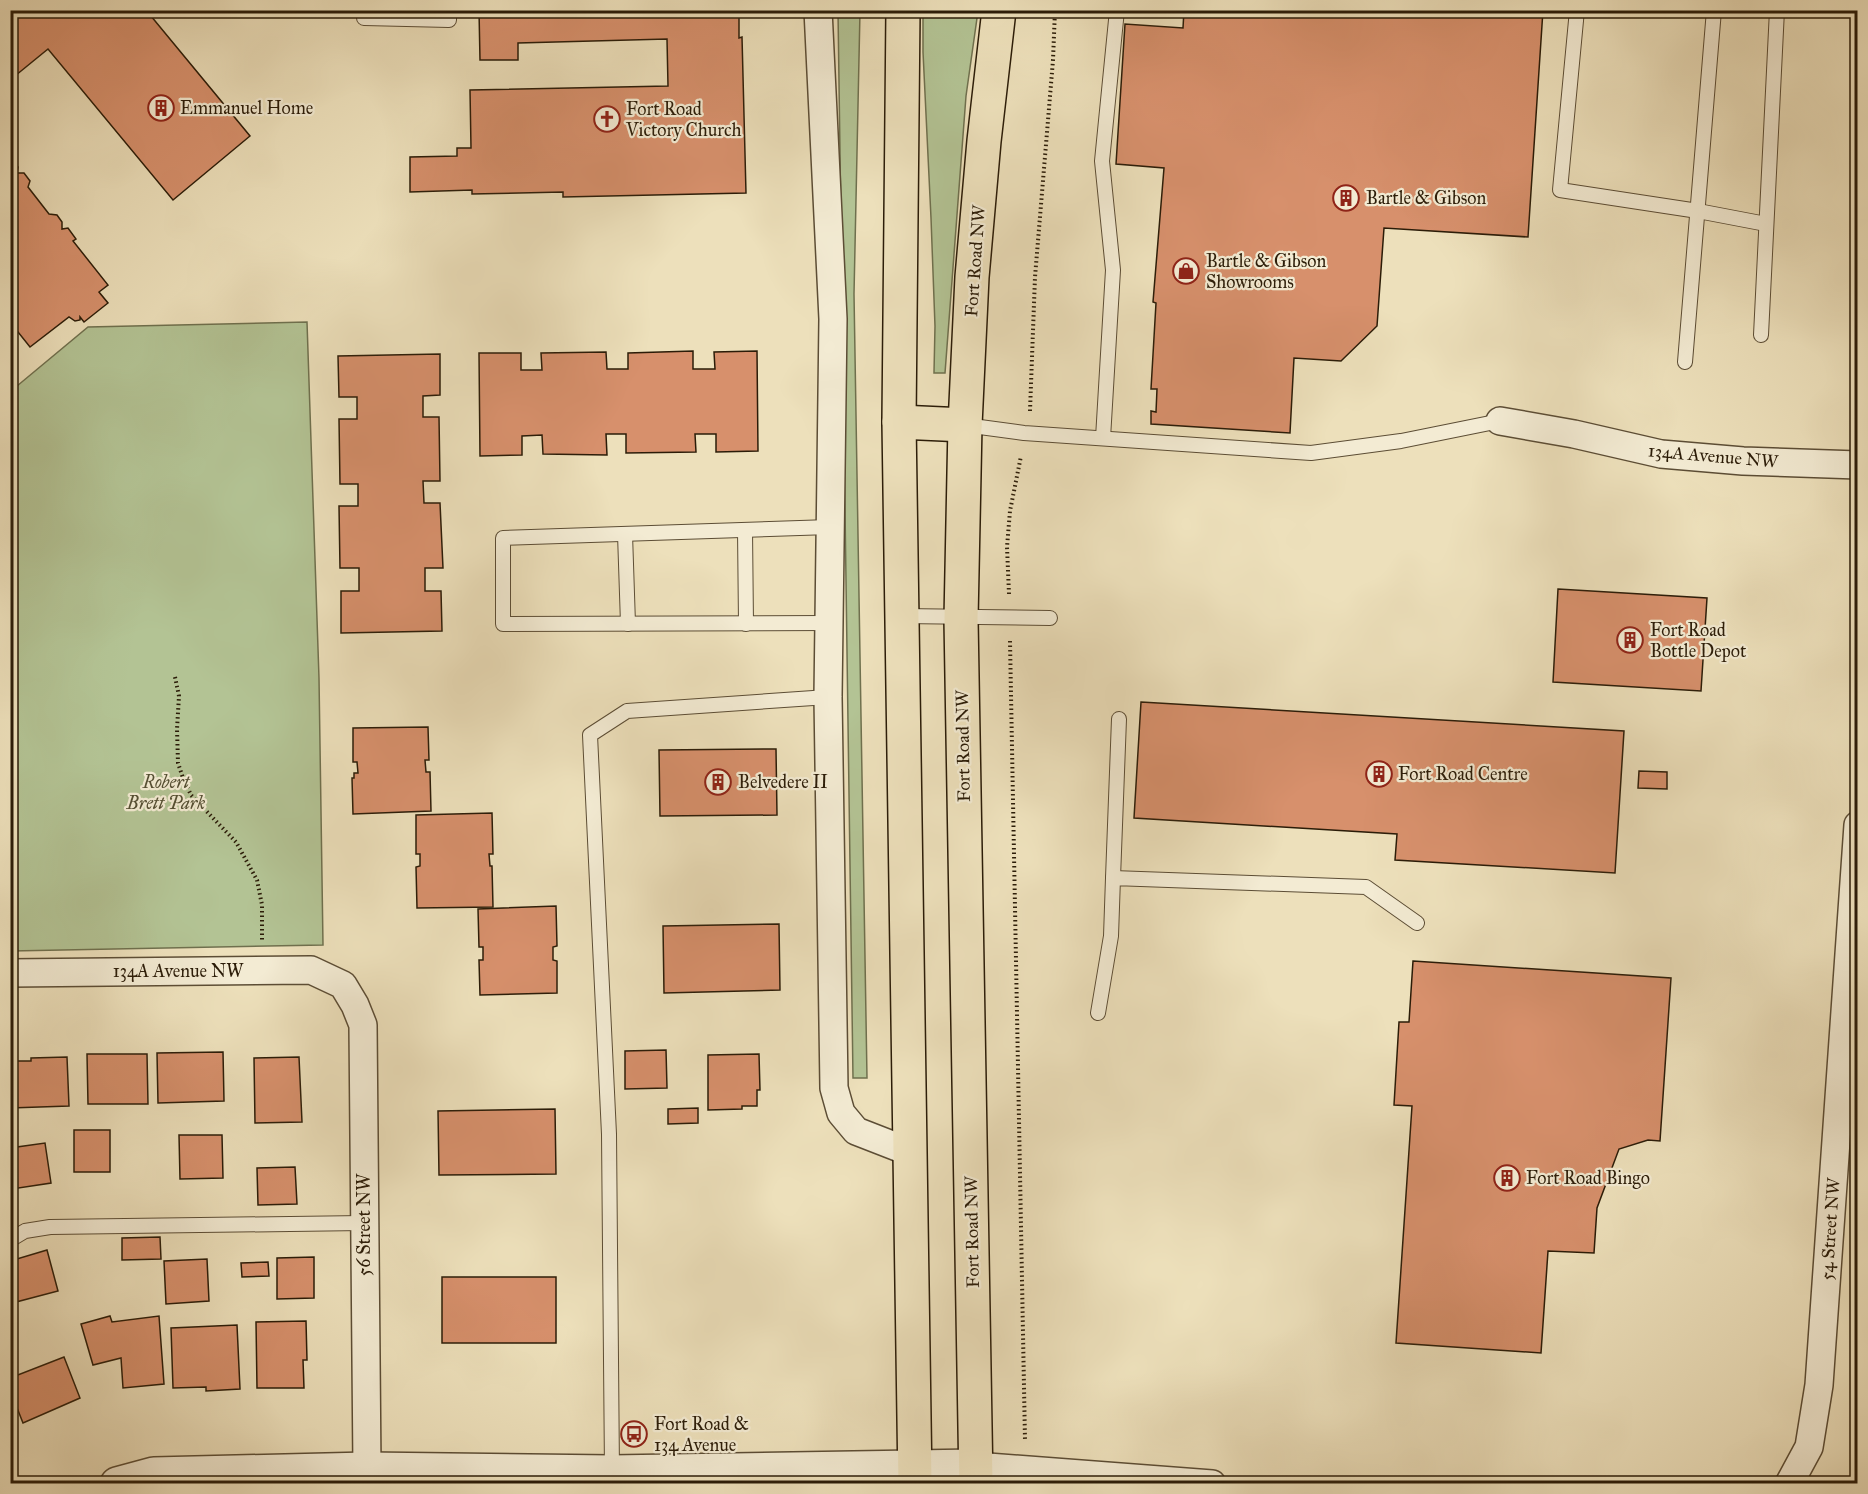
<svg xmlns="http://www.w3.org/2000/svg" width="1868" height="1494" viewBox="0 0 1868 1494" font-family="'IM FELL Great Primer',serif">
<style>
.green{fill:#b3c394;stroke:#6f704e;stroke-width:1.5}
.building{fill:#d7906c;stroke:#2b1c08;stroke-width:1.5}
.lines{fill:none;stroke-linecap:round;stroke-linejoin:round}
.service-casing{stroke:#5c4d35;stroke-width:16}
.minor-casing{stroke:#5c4d35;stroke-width:30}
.tertiary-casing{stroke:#5c4d35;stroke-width:36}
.primary-casing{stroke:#2b1c08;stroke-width:36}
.path{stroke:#2b1c08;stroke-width:4;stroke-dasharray:1.5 3;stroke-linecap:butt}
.service{stroke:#f3ebd3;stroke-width:14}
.minor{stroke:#f3ebd3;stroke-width:27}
.tertiary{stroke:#f3ebd3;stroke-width:33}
.primary{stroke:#ede0bb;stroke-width:33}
.labels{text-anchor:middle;stroke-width:4.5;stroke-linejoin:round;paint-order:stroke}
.poi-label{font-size:18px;fill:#2b1c08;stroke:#f3ebd3;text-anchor:start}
.street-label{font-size:18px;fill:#2b1c08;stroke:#f3ebd3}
.park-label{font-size:18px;font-style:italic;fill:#544e32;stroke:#f3ebd3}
</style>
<rect width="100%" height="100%" fill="#ede0bb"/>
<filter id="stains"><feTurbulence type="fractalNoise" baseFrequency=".00333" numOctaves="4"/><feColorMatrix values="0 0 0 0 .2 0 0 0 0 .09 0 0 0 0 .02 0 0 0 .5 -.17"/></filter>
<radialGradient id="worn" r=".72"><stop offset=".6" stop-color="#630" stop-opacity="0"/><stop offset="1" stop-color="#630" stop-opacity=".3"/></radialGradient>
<g class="green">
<path d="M838 11H860L854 294 867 1078H853Z"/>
<path d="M923 11H978L966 96 945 373H934L935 326 931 218 923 52Z"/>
<path d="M307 322 319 678 323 945 11 951V391L88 327Z"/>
</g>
<g class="building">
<path d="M10 10H146L250 136 173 200 48 49 10 80Z"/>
<path d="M479 10H739V38L742 37 746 193 563 197V192L472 194V190L410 192V157L457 156V148H471L470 90 668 86 667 39 518 43V60H480Z"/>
<path d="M1184 10H1543L1528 237 1384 228 1377 326 1341 361 1294 358 1290 433 1151 424V411L1156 412 1157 389H1151L1156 303 1153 302 1164 168 1116 164 1125 24 1183 28Z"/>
<path d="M10 159 18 167 17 173H24L30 181 28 187 49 214 57 215 62 222V229L68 228 76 239 73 241 108 285 99 292 108 303 84 322 80 317V320L75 321 69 317 30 347 10 322Z"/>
<path d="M693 351V369H715L714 352 757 351 758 451 716 452V434H695L696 452 626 453V434H606L607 455 543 454 542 435 522 436V455L480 456 479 353H521V370H542L541 353 606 352 607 369H628V353Z"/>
<path d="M440 354V395L423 396V417H439L440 481H423L424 503H440L443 568H425V591H441L442 631 341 633V591H359V568H340L339 506H358V484H340L339 419H357V397H339L338 356Z"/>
<path d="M1558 589 1707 598 1701 691 1553 682Z"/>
<path d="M1141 702 1624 731 1615 873 1395 860 1397 834 1134 818Z"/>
<path d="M428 727 429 760H425L426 772H430L431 811 353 814 352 778H354V773H358L357 762H353V728Z"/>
<path d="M776 749 777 815 660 816 659 750Z"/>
<path d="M1639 771 1667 772V789L1638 788Z"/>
<path d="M492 813 493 854H489L490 866H492L493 907 417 908 416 867 420 866V854H416V815Z"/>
<path d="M556 906 557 946 553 947V960L557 961V993L480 995 479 960H483V947H479L478 909Z"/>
<path d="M779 924 780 990 664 993 663 926Z"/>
<path d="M1413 961 1671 978 1660 1141 1648 1140 1619 1149 1597 1208 1594 1253 1548 1251 1541 1353 1396 1343 1412 1106 1394 1105 1399 1022H1409Z"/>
<path d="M666 1050 667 1088 625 1089V1051Z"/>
<path d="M223 1052 224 1101 158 1103 157 1053Z"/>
<path d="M87 1054H147L148 1104H88Z"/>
<path d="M759 1054 760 1090H757V1106H742V1109L708 1110V1055Z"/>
<path d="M67 1057 69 1106 10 1108V1061H31V1058Z"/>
<path d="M299 1057 302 1122 255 1123 254 1058Z"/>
<path d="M698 1108V1123L668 1124V1109Z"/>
<path d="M555 1109 556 1174 439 1175 438 1111Z"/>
<rect x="74" y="1130" width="36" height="42"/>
<path d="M179 1135H222L223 1178 180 1179Z"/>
<path d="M45 1143 51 1183 12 1189 10 1148Z"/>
<path d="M295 1167 297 1204 258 1205 257 1168Z"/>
<path d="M160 1237 161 1259 122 1260V1238Z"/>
<path d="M47 1250 58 1291 16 1302 10 1281V1261Z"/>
<path d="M314 1257V1298L277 1299V1258Z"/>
<path d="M207 1259 209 1301 166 1304 164 1261Z"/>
<path d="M268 1262 269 1276 242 1277 241 1263Z"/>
<rect x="442" y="1277" width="114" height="66"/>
<path d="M110 1316 112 1322 159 1316 164 1384 123 1388 121 1358 93 1365 81 1324Z"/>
<path d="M306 1321 307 1360H303L304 1388H257L256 1322Z"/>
<path d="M237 1325 240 1389 206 1391V1387L173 1388 171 1328Z"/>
<path d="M64 1357 80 1398 23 1423 10 1390V1378Z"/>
</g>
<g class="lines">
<g class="service-casing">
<g id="service">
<path d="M364 10V18L449 20V10"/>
<path d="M1577 10 1560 190 1698 211 1766 224"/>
<path d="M1761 335 1777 10"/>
<path d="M1685 362 1714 10"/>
<path d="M965 425 1024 433 1311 453 1401 441 1500 421"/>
<path d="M1103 438 1113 270 1102 161 1117 10"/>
<path d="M745 530 746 624"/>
<path d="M625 534 628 624"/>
<path d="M902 616 1050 618"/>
<path d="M829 623 503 624V538L830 527"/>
<path d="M1113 878 1119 719"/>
<path d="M1098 1013 1111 936 1113 878 1366 887 1417 923"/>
<path d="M10 1240 25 1231 50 1227 363 1223"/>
<path d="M612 1472 609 1134 590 735 627 711 828 697"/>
</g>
</g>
<g class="minor-casing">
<g id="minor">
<path d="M818 10 833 319 828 697 834 1088 841 1113 856 1131 910 1152"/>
<path d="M1500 421 1574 434 1661 454 1743 461 1858 465"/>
<path d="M10 973 311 970 343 985 355 1005 363 1025 367 1469"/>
<path d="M975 1466 1212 1484"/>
<path d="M1789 1484 1809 1447 1819 1385 1858 825"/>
</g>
</g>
<g class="tertiary-casing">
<path id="tertiary" d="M117 1484 154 1474 367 1469 612 1472 975 1466"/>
</g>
<g class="primary-casing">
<g id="primary">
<path d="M903 10 899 422 915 1484"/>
<path d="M899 422 965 425"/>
<path d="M976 1484 961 619 965 425 972 277 984 141 999 10"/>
</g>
</g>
<g class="path">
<path d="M1030 411 1035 277 1053 60 1055 10"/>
<path d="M1009 594 1007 547 1010 511 1021 456"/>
<path d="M1010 641 1025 1440"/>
<path d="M175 677 179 696 177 729 178 763 183 778 191 795 236 842 257 880 262 905V940"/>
</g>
<use href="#service" class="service"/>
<use href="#minor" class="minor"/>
<use href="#tertiary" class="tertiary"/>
<use href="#primary" class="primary"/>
</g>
<defs>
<g id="building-ring" transform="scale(1.35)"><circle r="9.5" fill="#f3ebd3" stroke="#8f2418" stroke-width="1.5"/><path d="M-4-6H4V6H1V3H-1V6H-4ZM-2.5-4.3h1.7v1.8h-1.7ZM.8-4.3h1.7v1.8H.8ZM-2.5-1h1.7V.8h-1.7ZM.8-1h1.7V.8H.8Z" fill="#8f2418"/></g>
<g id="church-ring" transform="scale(1.35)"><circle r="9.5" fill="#f3ebd3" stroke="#8f2418" stroke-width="1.5"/><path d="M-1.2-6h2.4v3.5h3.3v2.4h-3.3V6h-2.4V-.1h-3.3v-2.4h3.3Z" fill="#8f2418"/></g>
<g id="shop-ring" transform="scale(1.35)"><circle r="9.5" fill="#f3ebd3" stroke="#8f2418" stroke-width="1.5"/><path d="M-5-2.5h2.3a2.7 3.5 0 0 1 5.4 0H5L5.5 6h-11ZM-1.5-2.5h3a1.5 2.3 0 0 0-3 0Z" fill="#8f2418"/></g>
<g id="bus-ring" transform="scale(1.35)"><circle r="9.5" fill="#f3ebd3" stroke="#8f2418" stroke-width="1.5"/><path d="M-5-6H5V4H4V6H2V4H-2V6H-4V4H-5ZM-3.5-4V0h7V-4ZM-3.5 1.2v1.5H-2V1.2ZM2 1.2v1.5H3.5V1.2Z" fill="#8f2418"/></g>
</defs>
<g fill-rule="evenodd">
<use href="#building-ring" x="161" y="108"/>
<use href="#church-ring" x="607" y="119"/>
<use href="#building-ring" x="1346" y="198"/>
<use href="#shop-ring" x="1186" y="271"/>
<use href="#building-ring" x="1630" y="640"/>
<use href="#building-ring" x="1379" y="774"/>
<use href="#building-ring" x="718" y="782"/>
<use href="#building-ring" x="1507" y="1178"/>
<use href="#bus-ring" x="634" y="1434"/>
</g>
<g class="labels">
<g class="poi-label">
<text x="180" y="114">Emmanuel Home</text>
<text x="626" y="115">Fort Road<tspan x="626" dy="21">Victory Church</tspan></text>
<text x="1366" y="204">Bartle &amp; Gibson</text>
<text x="1206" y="267">Bartle &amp; Gibson<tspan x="1206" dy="21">Showrooms</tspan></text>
<text x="1650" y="636">Fort Road<tspan x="1650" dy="21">Bottle Depot</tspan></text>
<text x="1398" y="780">Fort Road Centre</text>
<text x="738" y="788">Belvedere II</text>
<text x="1526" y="1184">Fort Road Bingo</text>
<text x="654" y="1430">Fort Road &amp;<tspan x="654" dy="21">134 Avenue</tspan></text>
</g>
<g class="street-label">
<text transform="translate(975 261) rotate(-86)" y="6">Fort Road NW</text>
<text transform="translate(1713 456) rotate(5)" y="6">134A Avenue NW</text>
<text transform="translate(963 746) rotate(-91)" y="6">Fort Road NW</text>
<text x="178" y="977">134A Avenue NW</text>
<text transform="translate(364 1225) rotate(-90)" y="6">56 Street NW</text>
<text transform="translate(1830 1229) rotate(-86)" y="6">54 Street NW</text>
<text transform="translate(972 1232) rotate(-91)" y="6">Fort Road NW</text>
</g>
<g class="park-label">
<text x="166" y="788">Robert<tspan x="166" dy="21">Brett Park</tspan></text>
</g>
</g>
<rect width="1868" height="1494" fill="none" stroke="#ede0bb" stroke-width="36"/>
<rect x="12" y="12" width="1844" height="1470" fill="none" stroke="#2b1c08" stroke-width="3"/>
<rect x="18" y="18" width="1832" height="1458" fill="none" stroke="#2b1c08" stroke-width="1.5"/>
<rect width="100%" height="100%" filter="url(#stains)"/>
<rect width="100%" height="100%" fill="url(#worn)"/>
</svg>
